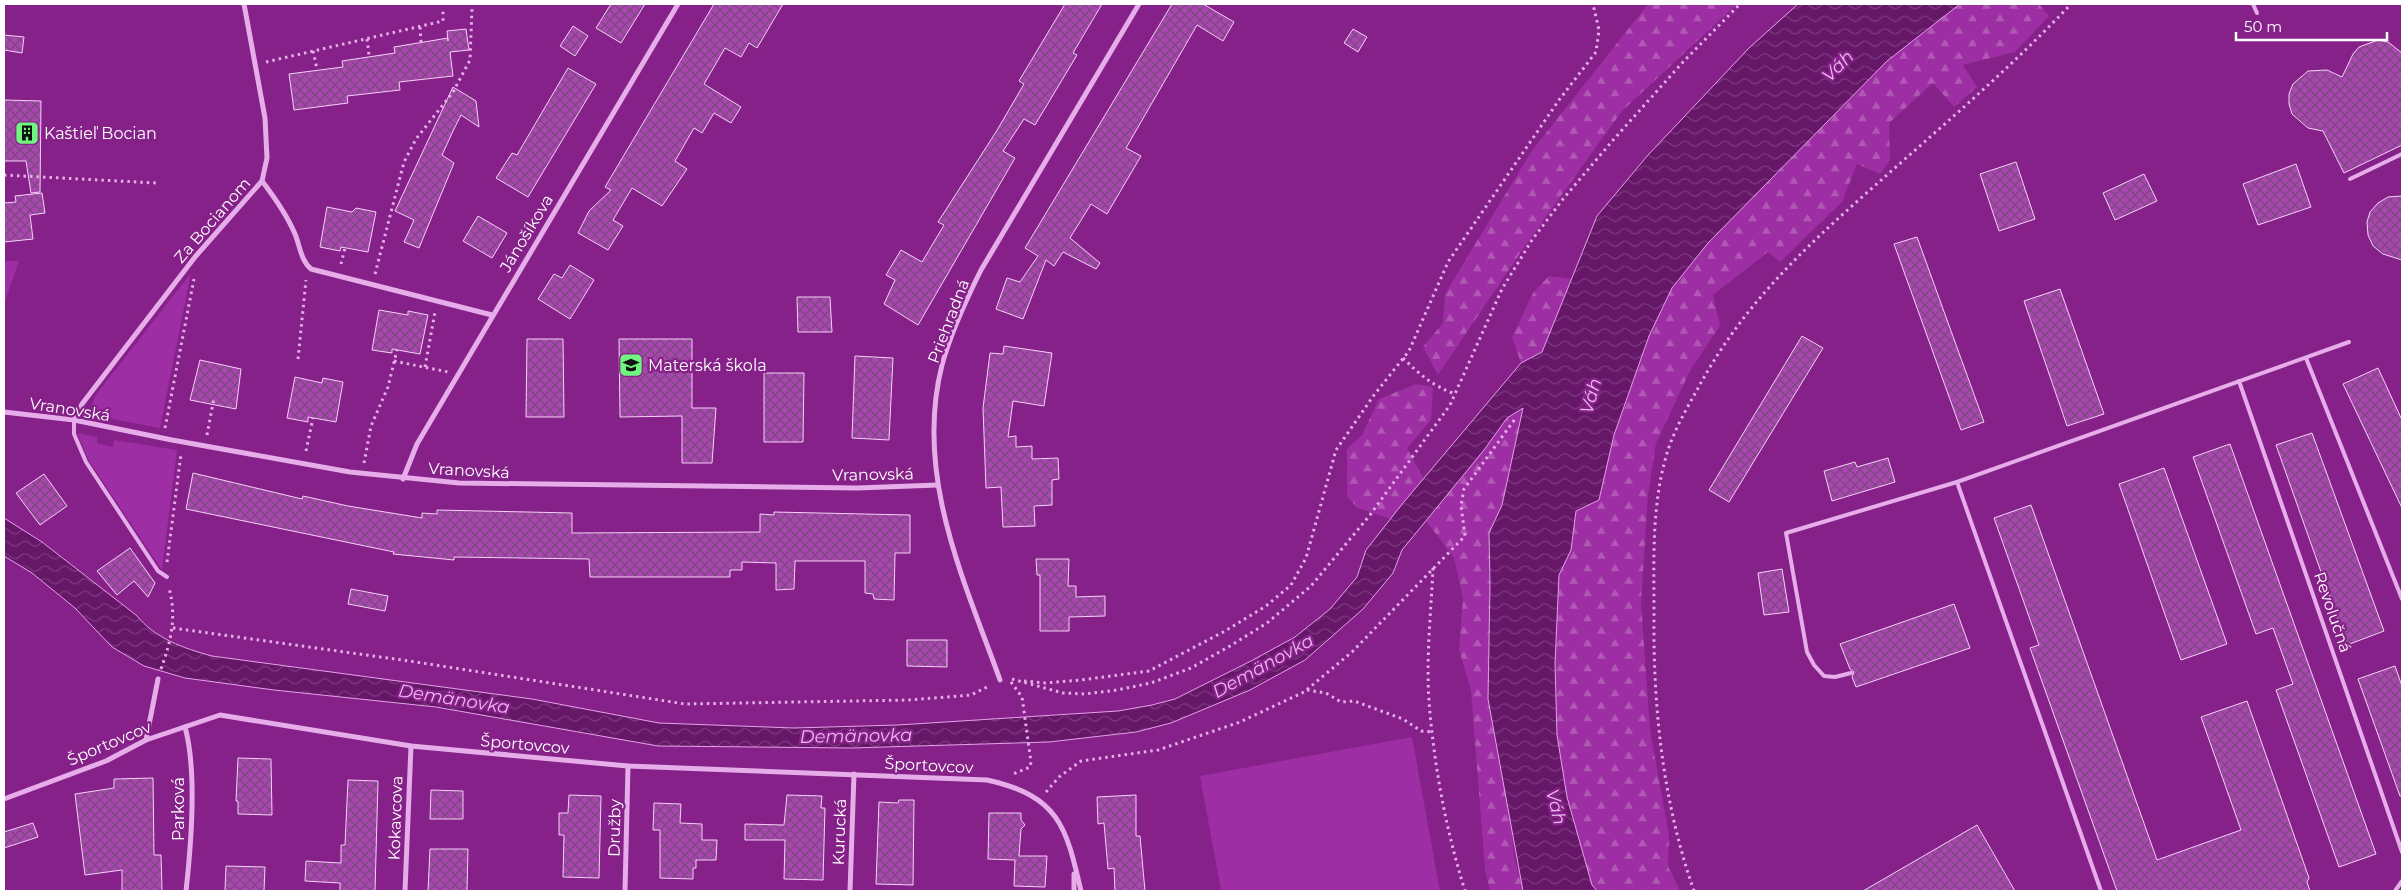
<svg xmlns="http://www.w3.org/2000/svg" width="2406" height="895" viewBox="0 0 2406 895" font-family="Montserrat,sans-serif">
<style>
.forest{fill:url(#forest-firs)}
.park{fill:#9d2ea3}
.water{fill:url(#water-waves);stroke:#e7a1eb}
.building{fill:url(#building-cross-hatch);stroke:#f6d1f8}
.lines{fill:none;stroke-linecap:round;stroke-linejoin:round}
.path{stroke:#e7adea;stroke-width:3;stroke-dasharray:2.5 4;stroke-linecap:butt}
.service{stroke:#e7adea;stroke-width:4}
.minor{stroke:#e7adea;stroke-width:5}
.labels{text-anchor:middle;stroke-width:4.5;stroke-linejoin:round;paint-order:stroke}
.poi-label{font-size:16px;fill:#fff;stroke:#852188;text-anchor:start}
.street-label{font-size:16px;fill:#fff;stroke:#852188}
.water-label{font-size:18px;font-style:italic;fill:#eeb8f1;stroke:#852188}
</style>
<defs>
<pattern id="forest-firs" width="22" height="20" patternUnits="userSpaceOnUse" patternTransform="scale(1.25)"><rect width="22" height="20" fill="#9d2ea3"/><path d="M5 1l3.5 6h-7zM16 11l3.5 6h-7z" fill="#b158b5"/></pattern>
<pattern id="water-waves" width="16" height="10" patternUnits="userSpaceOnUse" patternTransform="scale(1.25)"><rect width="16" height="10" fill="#661768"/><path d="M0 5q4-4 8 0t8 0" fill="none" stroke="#7d3a7f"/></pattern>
<pattern id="building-cross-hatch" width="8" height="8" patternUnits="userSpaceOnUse" patternTransform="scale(1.25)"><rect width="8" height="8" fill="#aa46af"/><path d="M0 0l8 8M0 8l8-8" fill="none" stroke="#7b497e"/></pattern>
</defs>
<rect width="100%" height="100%" fill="#852188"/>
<g class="forest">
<path d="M1648 4H1737L1622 111 1525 246 1438 375 1423 347 1443 323 1445 294 1531 152Z"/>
<path d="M1960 4H2039L2049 16 2015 52 1963 65 1977 87 1954 107 1933 83 1889 123 1890 160 1880 174 1857 164 1842 202 1780 262 1768 252 1713 295 1720 326 1691 369 1656 443 1648 495 1641 602 1650 730 1669 836 1668 866 1680 891H1597L1592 885 1567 797 1557 735 1555 664 1559 575 1571 550 1576 511 1599 500 1614 435 1649 336 1672 288 1708 243 1887 61Z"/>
<path d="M1549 276 1572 279 1542 352 1521 363 1512 337 1533 293Z"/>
<path d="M1416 384 1433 387 1431 420 1407 448 1424 479 1391 519 1358 508 1347 497V449L1362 435 1379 399Z"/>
<path d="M1523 408 1502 505 1489 533 1490 584 1514 856 1523 891H1490L1485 869 1471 691 1459 650 1463 598 1454 558 1426 521 1507 418Z"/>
</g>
<g class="park">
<path d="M4 261H19L4 304Z"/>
<path d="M191 273 160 428 96 416 91 407 95 396Z"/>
<path d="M77 433 97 437V443L113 447 114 440 177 450 162 570 89 461Z"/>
<path d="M1412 737 1440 891H1221L1200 776Z"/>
</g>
<path class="water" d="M1798 4H1960L1887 61 1708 243 1672 288 1649 336 1614 435 1599 500 1576 511 1571 550 1559 575 1555 664 1557 735 1567 797 1592 885 1597 891H1523L1488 699 1490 584 1489 533 1502 505 1523 408 1507 418 1484 450 1402 550 1393 573 1363 609 1305 660 1250 690 1171 723 1136 732 1049 742 852 748 658 746 436 707 274 690 185 678 144 666 112 647 75 608 32 573 4 556V518L42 542 136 615C156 639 183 648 212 656L532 699 659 723 794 728 898 725 1118 711 1152 705 1175 699 1251 661 1295 637 1330 609 1357 577 1366 550 1403 503 1521 363 1542 352 1597 216 1648 155 1749 48Z"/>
<g class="building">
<path d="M611 4H645L621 43 596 28Z"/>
<path d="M714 4H783L757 48 749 43 741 57 725 48 704 84 741 107 731 123 714 113 702 133 694 128 675 161 687 169 662 206 632 188 613 220 623 226 608 250 578 233 589 211 611 190 605 187Z"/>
<path d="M1065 4H1102L1073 53 1077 55 1035 125 1024 119 1003 151 1015 158 918 325 884 304 895 280 886 275 901 250 922 262 944 225 938 222 996 132 1024 84 1019 81Z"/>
<path d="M1172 4H1203L1234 22 1223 41 1197 25 1126 148 1141 156 1107 214 1091 204 1070 238 1100 263 1096 269 1063 252 1054 266 1046 260 1023 319 996 309 1007 278 1020 282 1038 256 1025 248Z"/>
<path d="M573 26 588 36 575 56 560 46Z"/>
<path d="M466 29 469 50 450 52 453 76 399 82 400 90 347 96 348 103 294 110 289 74 343 67 342 61 395 53 394 47 448 38V41L447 31Z"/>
<path d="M1353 29 1367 37 1358 52 1344 43Z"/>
<path d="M4 35 24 37 22 53 4 50Z"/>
<path d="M2378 40 2388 42 2402 53V145L2344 173 2323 131 2308 128 2292 114 2289 104V94L2293 84 2308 71 2327 70 2342 77 2353 54 2359 47Z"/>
<path d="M568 68 596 84 528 197 496 178 512 153 517 155Z"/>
<path d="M453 87 476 101 479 127 461 115 453 131 442 155 454 163 419 248 404 242 414 220 395 211Z"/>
<path d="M4 100 41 101 40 192 31 193 26 161H4Z"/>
<path d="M2016 162 2035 219 1999 231 1980 174Z"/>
<path d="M2296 164 2311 207 2258 225 2243 184Z"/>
<path d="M2144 174 2157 201 2115 220 2103 193Z"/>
<path d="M42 193 45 213 30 215 33 239 4 242V203L16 202 15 196Z"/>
<path d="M2402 196V260L2383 254 2373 246 2368 235 2367 222 2370 212 2378 203 2388 197Z"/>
<path d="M327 207 352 212 356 208 376 212 368 252 341 247 340 251 320 247Z"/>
<path d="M478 216 507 233 492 258 463 241Z"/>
<path d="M1917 237 1984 422 1961 430 1894 244Z"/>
<path d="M570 265 594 280 570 319 538 299 554 274 562 278Z"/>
<path d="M2060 289 2104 414 2067 426 2024 301Z"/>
<path d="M797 297H830L832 332H798Z"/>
<path d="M379 310 408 315V311L428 315 420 354 392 349V353L372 350Z"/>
<path d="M1802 336 1823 348 1729 502 1709 490Z"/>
<path d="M527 339H563L564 417H526Z"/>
<path d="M619 339H692V408H716L712 463H682V416L620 417Z"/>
<path d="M1004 346 1052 353 1044 406 1013 401 1008 437 1016 436V447L1032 446V459L1058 458 1059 479 1052 480V505L1034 506 1035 526 1003 527 1001 487 986 488 983 408 990 353 1003 354Z"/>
<path d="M855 356 893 358 889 440 852 438Z"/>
<path d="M200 360 241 369 236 409 190 400Z"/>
<path d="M2378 368 2402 420V508L2343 384Z"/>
<path d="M764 373H804L803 442H764Z"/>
<path d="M295 377 322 383 323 378 343 382 336 422 308 417V422L287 418Z"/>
<path d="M2312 433 2384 631 2347 645 2276 445Z"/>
<path d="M2230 444 2376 854 2339 867 2276 690 2293 684 2273 628 2256 634 2193 457Z"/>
<path d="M1888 458 1895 482 1832 501 1824 471 1855 462 1857 467Z"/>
<path d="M2164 468 2227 644 2181 660 2119 484Z"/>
<path d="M193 473 302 499 303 496 348 506 422 518V513L437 514V510L572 513V533L760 532V514L774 515V512L910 515V553H895L894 600 874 599 873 594 865 593V561H795L794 589 776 590V563L742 562V570H730V577H590L589 559 454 557V560L393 554 394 552 186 509Z"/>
<path d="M44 474 67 506 40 525 16 493Z"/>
<path d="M2031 505 2157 860 2241 830 2201 717 2247 701 2309 878 2307 882 2310 891H2117L2030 648 2039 645 1994 518Z"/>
<path d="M130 548 155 583 148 597 134 581 117 595 97 571Z"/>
<path d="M1036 559H1069L1068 586H1076V597L1105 596V616L1069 617V631H1040V575H1037Z"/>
<path d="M1782 569 1789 612 1764 615 1758 573Z"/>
<path d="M351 589 388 596 385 611 348 604Z"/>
<path d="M1954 604 1970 648 1856 687 1852 677 1854 672 1850 669 1840 644Z"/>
<path d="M907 640H947V667L907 666Z"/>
<path d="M2395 666 2402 686V796H2400L2358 679Z"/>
<path d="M238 758 271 759 272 815 238 814V801H236Z"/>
<path d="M153 778 154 855H161L162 891H122V870L85 875 75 794 114 788V779Z"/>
<path d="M348 780 378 781 375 891H340V883L305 881 306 861 341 863V845H345Z"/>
<path d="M431 790 463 791V819H430Z"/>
<path d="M569 795 601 796 599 878 563 877 564 835H559V813H568Z"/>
<path d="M787 795 822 796 821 808H825L823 880 784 879 785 840H745V824L784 825Z"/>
<path d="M1136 795V836H1140L1145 891H1115L1114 868 1108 869 1104 823 1098 824 1097 797Z"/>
<path d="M899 800H914L913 885 876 884 879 802 898 803Z"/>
<path d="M654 803 681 804 680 823 702 824V840H717L716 860H696V868H693V879L660 878V830H653Z"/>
<path d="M989 813H1021V820L1025 825 1021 829 1019 856H1047L1045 887 1014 886 1015 860 988 859Z"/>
<path d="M33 823 38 837 4 848V832Z"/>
<path d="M1977 825 2015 891H1863Z"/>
<path d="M430 849H468L467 891H428Z"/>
<path d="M226 866 265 867 264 891H225Z"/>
</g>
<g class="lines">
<g class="path">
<path d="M420 27 421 42"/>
<path d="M367 39 369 55"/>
<path d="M313 51 317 69"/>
<path d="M266 62 443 21V11"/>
<path d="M4 175 156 183"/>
<path d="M341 264 345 248"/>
<path d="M375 274 404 162 416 139 453 92 470 60 472 9"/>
<path d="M1403 358C1419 374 1433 386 1455 394"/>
<path d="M298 359 306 280"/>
<path d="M394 361 448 372"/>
<path d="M425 367 435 312"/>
<path d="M165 428 194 279"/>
<path d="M207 435 214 398"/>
<path d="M306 451 313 418"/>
<path d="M364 463 371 426 388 387 397 350"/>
<path d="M167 562 181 454"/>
<path d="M1433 568C1431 612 1426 658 1429 701 1434 766 1446 830 1465 891"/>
<path d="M173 628 409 661 685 704 909 700 971 695 989 686"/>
<path d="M161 669C171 641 177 617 169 588"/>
<path d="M1012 679 1063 693 1085 694 1117 690 1151 683 1191 668 1230 646 1267 623 1311 586 1370 515 1450 405 1502 289 1532 240 1563 199 1614 139 1683 62 1740 4"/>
<path d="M1024 681 1045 683 1081 680 1149 671 1225 631 1266 606 1291 585 1306 558 1336 450 1374 395 1409 351 1448 262 1559 100 1596 52 1599 30 1593 4"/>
<path d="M1011 682 1022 697 1031 762 1030 767 1013 774"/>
<path d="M1307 690 1326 693 1341 702 1354 701 1403 719 1421 731 1432 732"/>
<path d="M1046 792 1059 777 1081 761 1158 750 1240 722 1304 692 1352 652 1465 536 1461 505 1464 489 1515 419"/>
<path d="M1694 891C1663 802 1653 709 1654 615 1654 559 1651 501 1669 447 1676 427 1687 408 1697 390 1749 292 1824 231 1905 159 1962 109 2019 59 2071 4"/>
</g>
<g class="service">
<path d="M2253 4 2257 13"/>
<path d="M2350 179 2402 154"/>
<path d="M2306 358 2402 599"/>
<path d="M2239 381 2402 852"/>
<path d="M74 420V434L86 462 158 571 167 577"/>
<path d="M1957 482 2101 891"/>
<path d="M1851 673 1835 677 1824 676 1814 665 1807 652 1786 533 1957 482 2349 342"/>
<path d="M2395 891 2402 881"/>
</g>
<g class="minor">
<path d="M262 181C275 198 287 215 295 234 300 246 301 261 311 269L492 315"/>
<path d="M4 412 74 420 172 440 350 472 459 483 857 488 938 485"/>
<path d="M74 420 82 404 195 257 262 181 267 158 265 118 244 4"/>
<path d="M403 479 417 444 678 4"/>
<path d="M1000 680C964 580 914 475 942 365 951 332 966 300 981 270L1139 4"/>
<path d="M185 727C197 770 191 846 186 891"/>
<path d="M146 740 158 679"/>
<path d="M4 799 106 761 146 740 220 715 411 746 628 766 987 780C1059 796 1066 826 1081 891"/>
<path d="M405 891 411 746"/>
<path d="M625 891 628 766"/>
<path d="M850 891 854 774"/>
<path d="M1074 891V874"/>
</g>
</g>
<defs>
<g id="building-square" transform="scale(1.25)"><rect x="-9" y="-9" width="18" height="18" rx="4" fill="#6ef67e" stroke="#852188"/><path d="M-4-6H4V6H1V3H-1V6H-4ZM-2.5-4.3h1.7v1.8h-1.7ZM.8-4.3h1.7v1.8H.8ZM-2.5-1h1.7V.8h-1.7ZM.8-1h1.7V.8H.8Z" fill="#111"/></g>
<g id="school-square" transform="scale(1.25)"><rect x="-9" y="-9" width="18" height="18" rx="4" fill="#6ef67e" stroke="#852188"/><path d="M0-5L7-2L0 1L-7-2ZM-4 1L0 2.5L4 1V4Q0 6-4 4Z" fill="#111"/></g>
</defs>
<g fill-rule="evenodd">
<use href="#building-square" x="27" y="133"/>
<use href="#school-square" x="631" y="365"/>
</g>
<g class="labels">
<g class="poi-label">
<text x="44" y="139">Kaštieľ Bocian</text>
<text x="648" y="371">Materská škola</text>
</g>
<g class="street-label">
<text transform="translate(212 220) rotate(-49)" y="6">Za Bocianom</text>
<text transform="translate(526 233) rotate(-59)" y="6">Jánošíkova</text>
<text transform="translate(948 321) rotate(-69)" y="6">Priehradná</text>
<text transform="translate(70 409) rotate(9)" y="6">Vranovská</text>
<text transform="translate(469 470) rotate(3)" y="6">Vranovská</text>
<text transform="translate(873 474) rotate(-1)" y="6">Vranovská</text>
<text transform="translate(2333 612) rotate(71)" y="6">Revolučná</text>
<text transform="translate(109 743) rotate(-23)" y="6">Športovcov</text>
<text transform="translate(525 744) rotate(5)" y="6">Športovcov</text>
<text transform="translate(929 765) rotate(3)" y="6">Športovcov</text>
<text transform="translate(178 809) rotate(-90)" y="6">Parková</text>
<text transform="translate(395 818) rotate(-88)" y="6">Kokavcova</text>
<text transform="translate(614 828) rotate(-89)" y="6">Družby</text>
<text transform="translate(839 832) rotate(-88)" y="6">Kurucká</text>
</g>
<g class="water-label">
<text transform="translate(1838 66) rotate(-45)" y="6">Váh</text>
<text transform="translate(1591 396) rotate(-74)" y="6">Váh</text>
<text transform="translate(1263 666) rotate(-29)" y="6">Demänovka</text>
<text transform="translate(454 699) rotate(9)" y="6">Demänovka</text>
<text transform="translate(856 736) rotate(-1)" y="6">Demänovka</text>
<text transform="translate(1556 807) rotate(76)" y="6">Váh</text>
</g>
</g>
<rect width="2406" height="895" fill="none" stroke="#ffffff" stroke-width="10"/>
<path d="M2236 32v8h151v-8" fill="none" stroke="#ffffff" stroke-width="2.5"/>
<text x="2244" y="32" font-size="15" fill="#ffffff" stroke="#852188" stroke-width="4" paint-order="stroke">50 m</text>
</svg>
